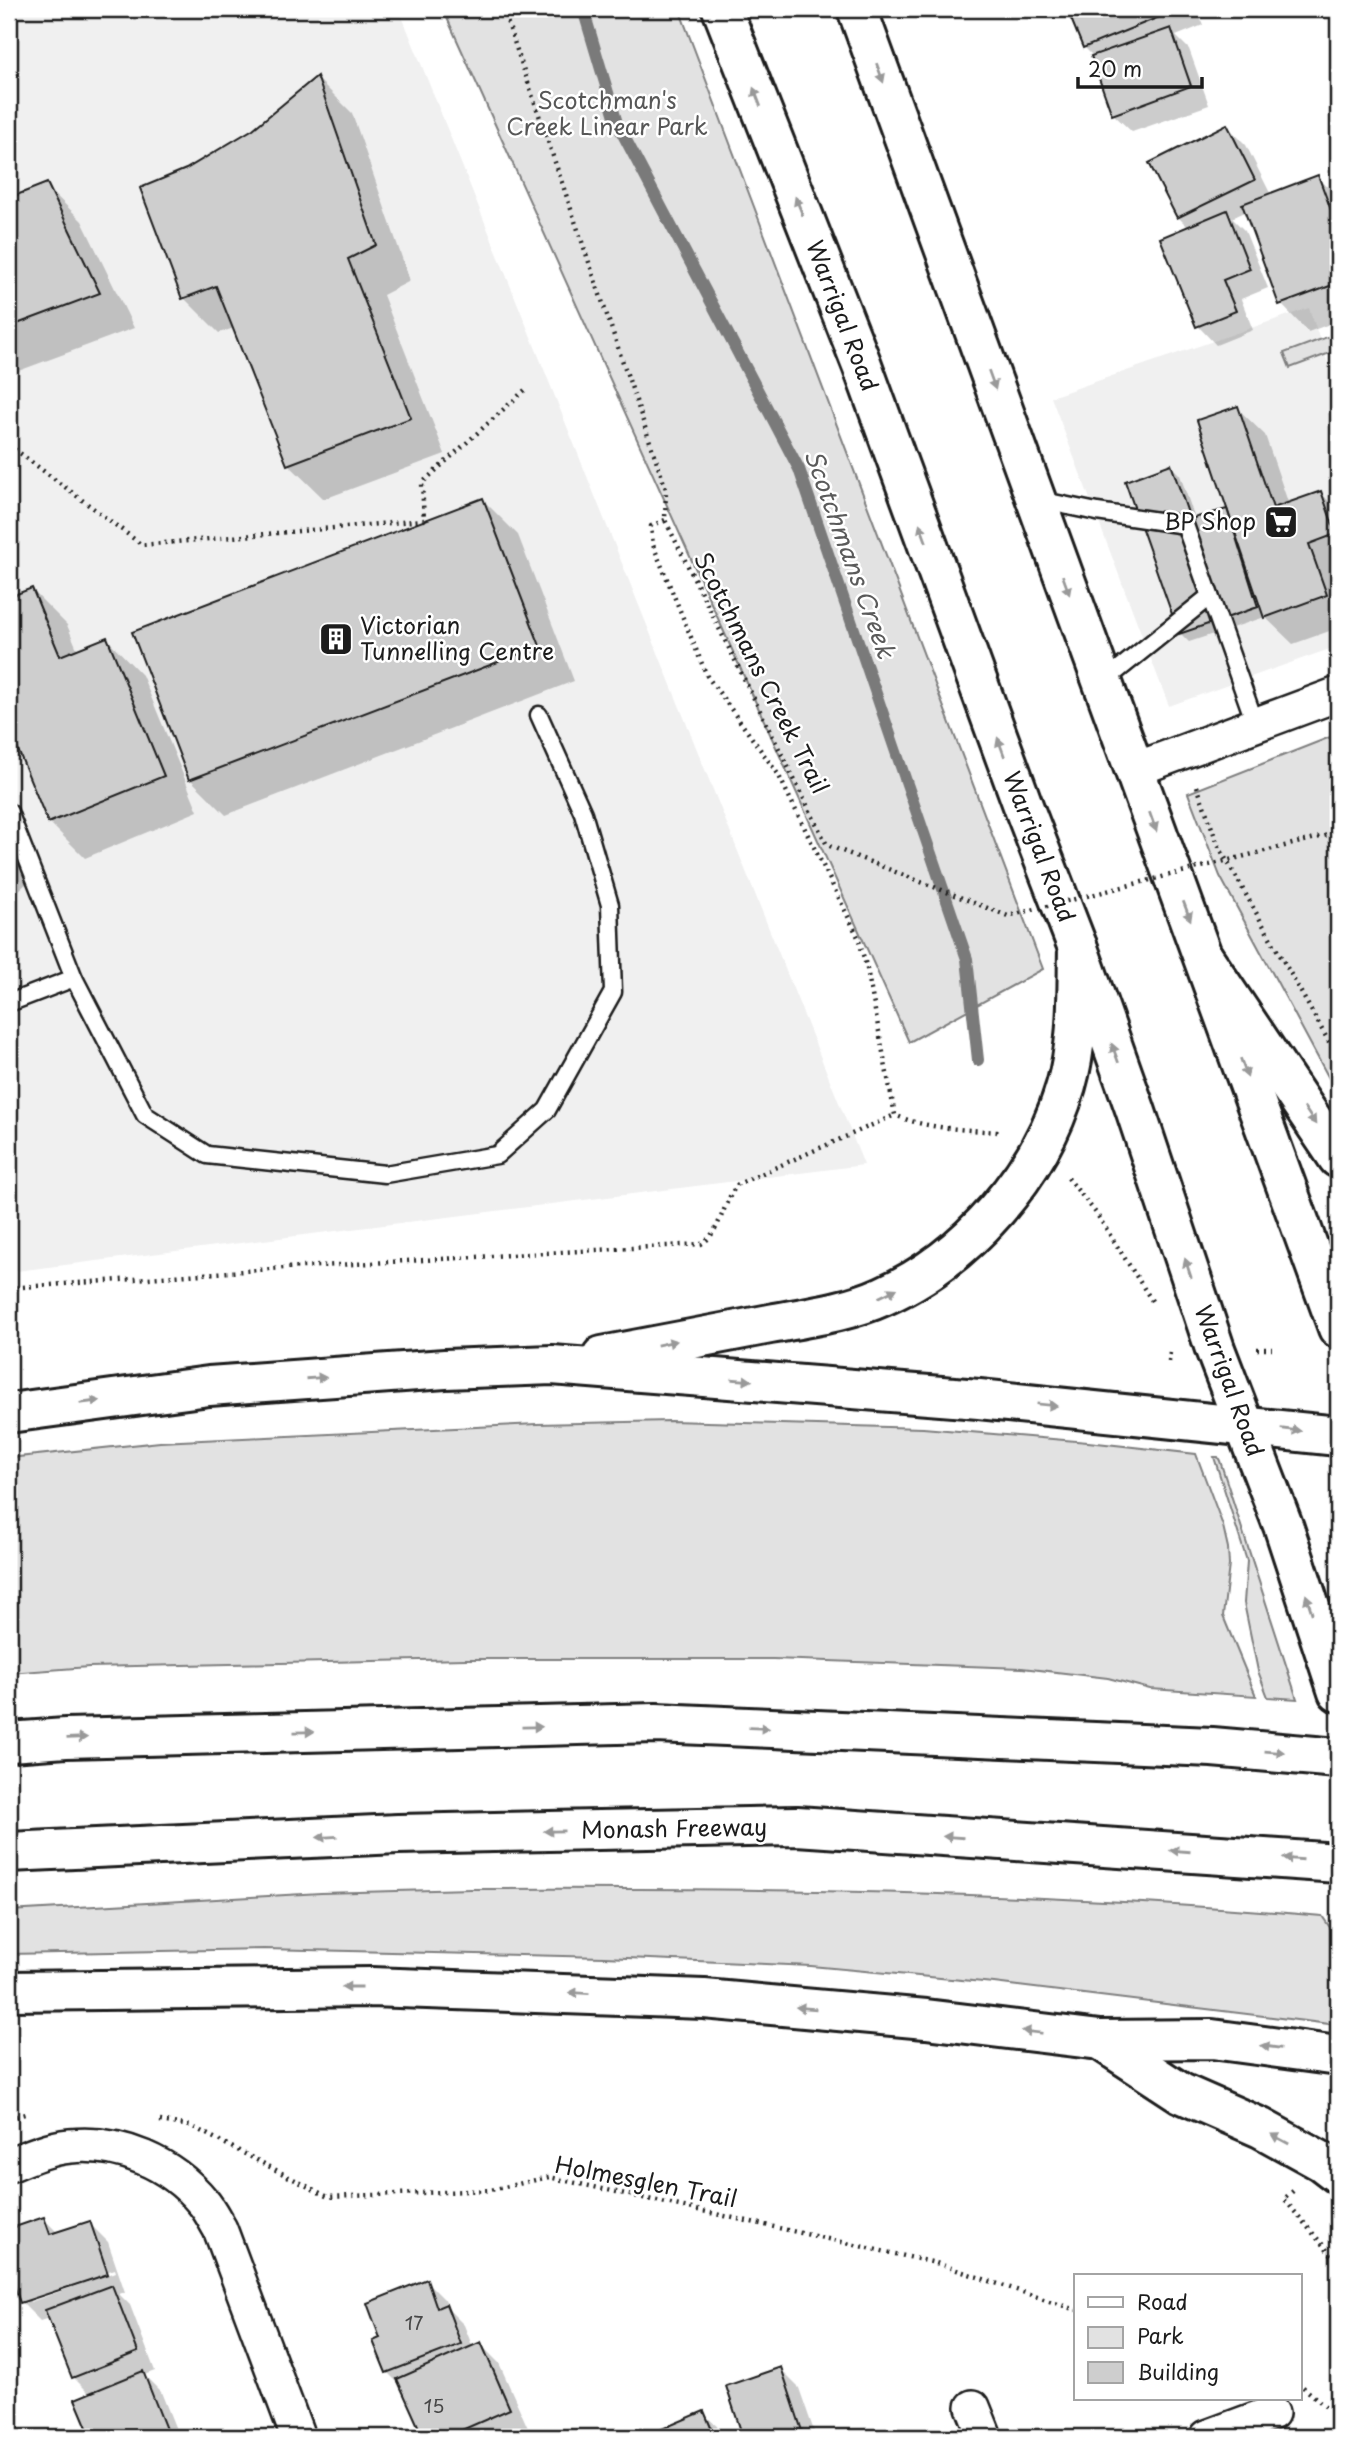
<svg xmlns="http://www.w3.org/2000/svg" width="1347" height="2446" viewBox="0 0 1347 2446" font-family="'Playpen Sans',sans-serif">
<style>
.built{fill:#f0f0f0}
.green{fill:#e2e2e2;stroke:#7f7f7f;stroke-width:2}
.shadow{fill:#0003;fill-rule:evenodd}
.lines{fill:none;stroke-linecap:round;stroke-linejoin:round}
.stream{stroke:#7a7a7a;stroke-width:12}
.building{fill:#cecece;stroke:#1c1c1c;stroke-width:2}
.service-casing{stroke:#1c1c1c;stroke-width:21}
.minor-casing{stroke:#1c1c1c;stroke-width:38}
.trunk-casing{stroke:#1c1c1c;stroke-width:44}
.motorway-casing{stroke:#1c1c1c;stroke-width:44}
.path{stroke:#1c1c1c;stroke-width:4.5;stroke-dasharray:2 5;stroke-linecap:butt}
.service{stroke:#fff;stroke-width:16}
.minor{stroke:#fff;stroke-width:33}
.trunk{stroke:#fff;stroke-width:38}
.motorway{stroke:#fff;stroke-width:38}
.path-bridge{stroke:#1c1c1c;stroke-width:4.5;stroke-dasharray:2 5;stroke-linecap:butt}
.oneway{fill:#999}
.labels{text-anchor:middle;stroke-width:5;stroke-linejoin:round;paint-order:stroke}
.number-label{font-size:19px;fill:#484848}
.park-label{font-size:23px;fill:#575757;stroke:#fff}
.street-label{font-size:23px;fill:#1c1c1c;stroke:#fff}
.poi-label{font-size:23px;fill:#1c1c1c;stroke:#fff;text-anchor:end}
.water-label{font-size:24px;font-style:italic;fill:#5a5a5a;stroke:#fff}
</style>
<rect width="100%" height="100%" fill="#fff"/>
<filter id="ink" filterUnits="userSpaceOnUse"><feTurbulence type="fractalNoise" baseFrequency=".0143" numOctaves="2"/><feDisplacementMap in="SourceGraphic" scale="14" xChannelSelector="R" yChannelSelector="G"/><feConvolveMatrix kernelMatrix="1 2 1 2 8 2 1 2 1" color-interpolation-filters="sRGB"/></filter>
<g filter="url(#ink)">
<g class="built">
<path d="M9 9H399L864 1165 9 1272Z"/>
<path d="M1309 308 1338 393V646L1169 706 1051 397Z"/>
</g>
<g class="green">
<path d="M443 9H679L1043 969 909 1042Z"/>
<path d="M1338 333V350L1290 368 1284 353Z"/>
<path d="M1338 734V1095L1220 876 1188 793Z"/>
<path d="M670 1421 923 1428 1088 1442 1196 1454 1223 1526 1228 1548 1229 1565 1223 1616 1256 1696 1150 1689 1108 1678 1022 1668 773 1659H466L89 1667 9 1673V1458L160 1442 537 1424Z"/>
<path d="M1214 1457H1218L1220 1461 1297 1699 1268 1697 1258 1671 1244 1603 1247 1561Z"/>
<path d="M471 1889C755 1888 1039 1891 1322 1916L1338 1939V2025L994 1983 811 1966 604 1957 265 1949 9 1954V1911L321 1893Z"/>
</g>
<g class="shadow">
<path d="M1068 9H1197L1203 25 1176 36 1189 49 1209 105 1132 132 1113 114 1093 56 1084 47Z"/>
<path d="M317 78 352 113 410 281 383 295 445 454 324 499 288 464 234 328 219 333 184 298 187 171 254 130Z"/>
<path d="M1227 126 1246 145 1271 195 1318 177 1338 198V321L1308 332 1281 304 1247 211 1232 218 1245 231 1268 288 1241 299 1253 330 1216 345 1198 326 1189 228 1178 217Z"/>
<path d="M46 186 82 221 134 328 13 373 9 378V200Z"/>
<path d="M1237 408 1265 435 1289 505 1321 493 1338 511V571L1335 572 1338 580V628L1293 644 1265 617 1189 642 1180 633 1171 466 1180 475 1195 519 1226 511 1231 516Z"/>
<path d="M483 500 518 535 574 681 226 815 190 779Z"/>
<path d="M32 590 67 625 78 651 107 639 142 675 198 811 85 858 49 822 9 723V599Z"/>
<path d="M9 840 27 883 9 899Z"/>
<path d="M44 2219 58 2233 89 2223 108 2242 125 2292 119 2294 130 2305 155 2371 144 2375 161 2392 179 2437H93L78 2400 91 2395 73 2377 49 2318 40 2321 21 2302 9 2266V2231ZM115 2269 116 2272 30 2302V2298Z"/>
<path d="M426 2281 445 2300 448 2309 464 2325 473 2348 480 2344 499 2363 528 2428 507 2437H425L404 2389 387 2372 382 2339Z"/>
<path d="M780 2369 799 2388 816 2437H745L728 2387Z"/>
<path d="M703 2413 722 2431 725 2437H647Z"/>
</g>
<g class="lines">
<path class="stream" d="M583 9 617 123 799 469 967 959 978 1060"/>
</g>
<g class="building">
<path d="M1067 9H1179L1083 48Z"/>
<path d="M1171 28 1191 86 1112 115 1091 56Z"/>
<path d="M317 76 376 245 348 259 411 418 287 465 216 286 182 299 140 188 186 169 253 129Z"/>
<path d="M1227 124 1255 180 1177 218 1149 163Z"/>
<path d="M1318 175 1338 229V283L1279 305 1242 204Z"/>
<path d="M47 183 100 293 9 327V198Z"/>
<path d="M1227 210 1250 269 1223 280 1236 311 1196 327 1160 238Z"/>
<path d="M1238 406 1273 508 1321 491 1336 534 1309 544 1327 595 1264 618 1197 420Z"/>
<path d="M1171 464 1190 519 1227 509 1258 607 1179 634 1125 481Z"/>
<path d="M483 498 540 646 189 780 132 632Z"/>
<path d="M32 588 60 656 107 637 164 776 48 823 9 728V597Z"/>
<path d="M44 2217 50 2234 90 2221 108 2274 20 2303 9 2271V2229Z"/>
<path d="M427 2279 437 2308 446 2304 461 2344 386 2373 373 2341 380 2338 367 2303Z"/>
<path d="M112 2285 138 2352 72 2378 45 2310Z"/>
<path d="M481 2342 510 2409 446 2437H423L397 2379Z"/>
<path d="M781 2367 804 2437H743L726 2386Z"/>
<path d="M143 2371 169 2437H91L75 2399Z"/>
<path d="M704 2411 715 2437H643Z"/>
</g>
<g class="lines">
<g class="service-casing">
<g id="service">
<path d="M1039 500 1097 512 1185 525 1255 723"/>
<path d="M1103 682 1210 596"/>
<path d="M9 812 74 978 145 1115 207 1155 385 1174 497 1155 547 1110 613 992 610 905 583 813 539 715"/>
<path d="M9 1003 74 978"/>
</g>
</g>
<g class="minor-casing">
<g id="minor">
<path d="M1134 770 1338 694"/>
<path d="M9 2165C28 2157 49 2148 70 2146 120 2141 171 2163 203 2202 210 2210 215 2221 220 2229L298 2437"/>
<path d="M973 2407 985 2437"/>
<path d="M1207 2437 1272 2413"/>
</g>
</g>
<g class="trunk-casing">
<g id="trunk">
<path d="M722 9 862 365 1025 811 1078 948 1135 1109 1215 1349 1284 1528 1338 1692"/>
<path d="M857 9 1338 1328"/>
</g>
</g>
<g class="motorway-casing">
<g id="motorway">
<path d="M1204 958 1338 1158"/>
<path d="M602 1356C658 1345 714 1335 770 1324 807 1317 848 1312 883 1296 967 1259 1041 1173 1066 1086 1079 1041 1077 994 1078 948"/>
<path d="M9 1413 209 1386 445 1369 552 1365 979 1399 1338 1436"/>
<path d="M9 1742 66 1738 656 1723 1212 1747 1338 1758"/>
<path d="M9 1852 398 1834 797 1826 1338 1863"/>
<path d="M9 1991 371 1987 704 1999 926 2019 1100 2040 1212 2039 1338 2056"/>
<path d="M1100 2040 1181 2093 1261 2128 1321 2161 1338 2174"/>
</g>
</g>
<g class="path">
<path d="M503 9 666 489 665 520 669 528"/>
<path d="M9 445 142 545 424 520 422 483 526 389"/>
<path d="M665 520 651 526 653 545 707 676 778 774 858 937 867 969 895 1115C926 1129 962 1129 997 1132L1000 1136"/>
<path d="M1197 786 1218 845 1338 1058"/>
<path d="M1068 1178 1096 1213 1154 1304"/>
<path d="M9 1288 285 1268 701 1244C721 1233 722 1203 738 1184L895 1115"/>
<path d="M1257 1349H1272"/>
<path d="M1169 1362 1170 1352 1172 1351"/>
<path d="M9 2118 25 2114"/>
<path d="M160 2121 191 2126 328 2197 491 2190 549 2177 936 2263 1076 2310"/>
<path d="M1293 2191 1284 2199 1338 2263"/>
<path d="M1303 2387 1338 2417"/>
<path d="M1330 2437 1338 2434"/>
</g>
<use href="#service" class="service"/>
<use href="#minor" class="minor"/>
<use href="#trunk" class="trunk"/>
<use href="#motorway" class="motorway"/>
<path class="path-bridge" d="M669 528 827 845 1008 916 1328 835 1338 836"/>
</g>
<defs><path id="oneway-solid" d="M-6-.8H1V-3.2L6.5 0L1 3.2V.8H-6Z" transform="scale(1.75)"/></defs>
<g class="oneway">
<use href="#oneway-solid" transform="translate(880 73) rotate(70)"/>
<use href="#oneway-solid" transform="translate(757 97) rotate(-111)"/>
<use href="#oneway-solid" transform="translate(799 206) rotate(-112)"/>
<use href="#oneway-solid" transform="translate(992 380) rotate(70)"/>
<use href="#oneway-solid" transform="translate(923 533) rotate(-110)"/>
<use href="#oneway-solid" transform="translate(1066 585) rotate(70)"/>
<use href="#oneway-solid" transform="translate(1001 747) rotate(-110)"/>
<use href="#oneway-solid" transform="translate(1153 822) rotate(70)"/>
<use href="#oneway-solid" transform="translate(1187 911) rotate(69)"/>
<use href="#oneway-solid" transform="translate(1115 1053) rotate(-110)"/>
<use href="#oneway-solid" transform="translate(1244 1068) rotate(70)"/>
<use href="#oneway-solid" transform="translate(1310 1116) rotate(56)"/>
<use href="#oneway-solid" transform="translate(1188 1268) rotate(-108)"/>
<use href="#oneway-solid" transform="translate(888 1293) rotate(-26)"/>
<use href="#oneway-solid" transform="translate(667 1343) rotate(-11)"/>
<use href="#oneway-solid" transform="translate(316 1378) rotate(-4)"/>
<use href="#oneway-solid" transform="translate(742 1380) rotate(4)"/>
<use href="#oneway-solid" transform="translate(90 1402) rotate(-8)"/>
<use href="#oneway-solid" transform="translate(1047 1405) rotate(6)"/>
<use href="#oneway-solid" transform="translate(1291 1430) rotate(7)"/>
<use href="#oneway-solid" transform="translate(1309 1604) rotate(-108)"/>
<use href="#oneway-solid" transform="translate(532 1727) rotate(-1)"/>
<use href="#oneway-solid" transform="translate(759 1728) rotate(2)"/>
<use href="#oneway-solid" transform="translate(304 1732) rotate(-1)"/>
<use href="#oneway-solid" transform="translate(77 1738) rotate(-2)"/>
<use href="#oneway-solid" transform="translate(1275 1752) rotate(5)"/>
<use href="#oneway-solid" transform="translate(554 1831) rotate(179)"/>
<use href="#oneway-solid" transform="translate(327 1837) rotate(177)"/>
<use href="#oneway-solid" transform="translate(953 1837) rotate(-176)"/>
<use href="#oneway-solid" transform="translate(1180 1851) rotate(-176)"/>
<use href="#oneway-solid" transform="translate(1293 1859) rotate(-176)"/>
<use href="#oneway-solid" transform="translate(352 1987) rotate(180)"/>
<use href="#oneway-solid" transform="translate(579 1993) rotate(-177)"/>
<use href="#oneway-solid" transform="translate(806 2008) rotate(-175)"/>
<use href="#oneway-solid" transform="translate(1032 2032) rotate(-173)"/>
<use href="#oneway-solid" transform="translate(1271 2047) rotate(-172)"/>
<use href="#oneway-solid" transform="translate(1280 2139) rotate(-151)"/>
</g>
</g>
<defs>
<g id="supermarket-square" transform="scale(1.75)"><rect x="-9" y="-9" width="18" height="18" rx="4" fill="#1c1c1c" stroke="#fff"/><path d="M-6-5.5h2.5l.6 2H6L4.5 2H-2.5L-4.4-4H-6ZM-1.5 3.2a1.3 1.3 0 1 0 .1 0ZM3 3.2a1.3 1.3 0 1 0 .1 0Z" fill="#fff"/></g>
<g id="building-square" transform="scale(1.75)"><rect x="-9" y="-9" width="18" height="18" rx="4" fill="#1c1c1c" stroke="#fff"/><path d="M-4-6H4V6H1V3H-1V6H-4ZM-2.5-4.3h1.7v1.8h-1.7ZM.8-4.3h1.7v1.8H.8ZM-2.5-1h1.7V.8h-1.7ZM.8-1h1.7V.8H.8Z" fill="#fff"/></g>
</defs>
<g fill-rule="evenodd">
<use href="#supermarket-square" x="1281" y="522"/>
<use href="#building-square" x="336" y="639"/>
</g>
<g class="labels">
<g class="number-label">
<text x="414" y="2330">17</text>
<text x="434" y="2413">15</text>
</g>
<g class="park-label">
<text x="607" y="109">Scotchman's<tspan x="607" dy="26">Creek Linear Park</tspan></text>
</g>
<g class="street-label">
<text transform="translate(842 316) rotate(69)" y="8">Warrigal Road</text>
<text transform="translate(761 673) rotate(63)" y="8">Scotchmans Creek Trail</text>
<text transform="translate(1039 847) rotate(69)" y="8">Warrigal Road</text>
<text transform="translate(1229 1381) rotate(70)" y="8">Warrigal Road</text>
<text transform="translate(674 1829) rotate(-1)" y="8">Monash Freeway</text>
<text transform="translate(646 2182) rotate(11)" y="8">Holmesglen Trail</text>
</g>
<g class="poi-label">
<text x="1256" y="530">BP Shop</text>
<text x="360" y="634" text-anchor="start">Victorian<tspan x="360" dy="26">Tunnelling Centre</tspan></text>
</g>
<g class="water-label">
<text transform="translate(849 554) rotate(70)" y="8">Scotchmans Creek</text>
</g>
</g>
<rect width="1347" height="2446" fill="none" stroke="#fff" stroke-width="35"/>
<rect x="18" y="18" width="1312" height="2411" fill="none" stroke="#1c1c1c" stroke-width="2.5" filter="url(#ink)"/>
<rect x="1074" y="2274" width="228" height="126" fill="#ffffff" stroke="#a4a4a4" stroke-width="2"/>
<rect x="1088" y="2297" width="35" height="10" fill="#ffffff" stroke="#a4a4a4" stroke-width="2"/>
<text x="1137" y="2310" font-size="21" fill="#1c1c1c">Road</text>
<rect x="1088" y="2327" width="35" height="21" fill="#e2e2e2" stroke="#a4a4a4" stroke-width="2"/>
<text x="1137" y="2344" font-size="21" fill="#1c1c1c">Park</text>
<rect x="1088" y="2362" width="35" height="21" fill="#cecece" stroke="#a4a4a4" stroke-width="2"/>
<text x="1137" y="2380" font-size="21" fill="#1c1c1c">Building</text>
<path d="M1078 77v10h124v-10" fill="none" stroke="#1c1c1c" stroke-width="3.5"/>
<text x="1088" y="77" font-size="21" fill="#1c1c1c" stroke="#ffffff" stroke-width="5" paint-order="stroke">20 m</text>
</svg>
